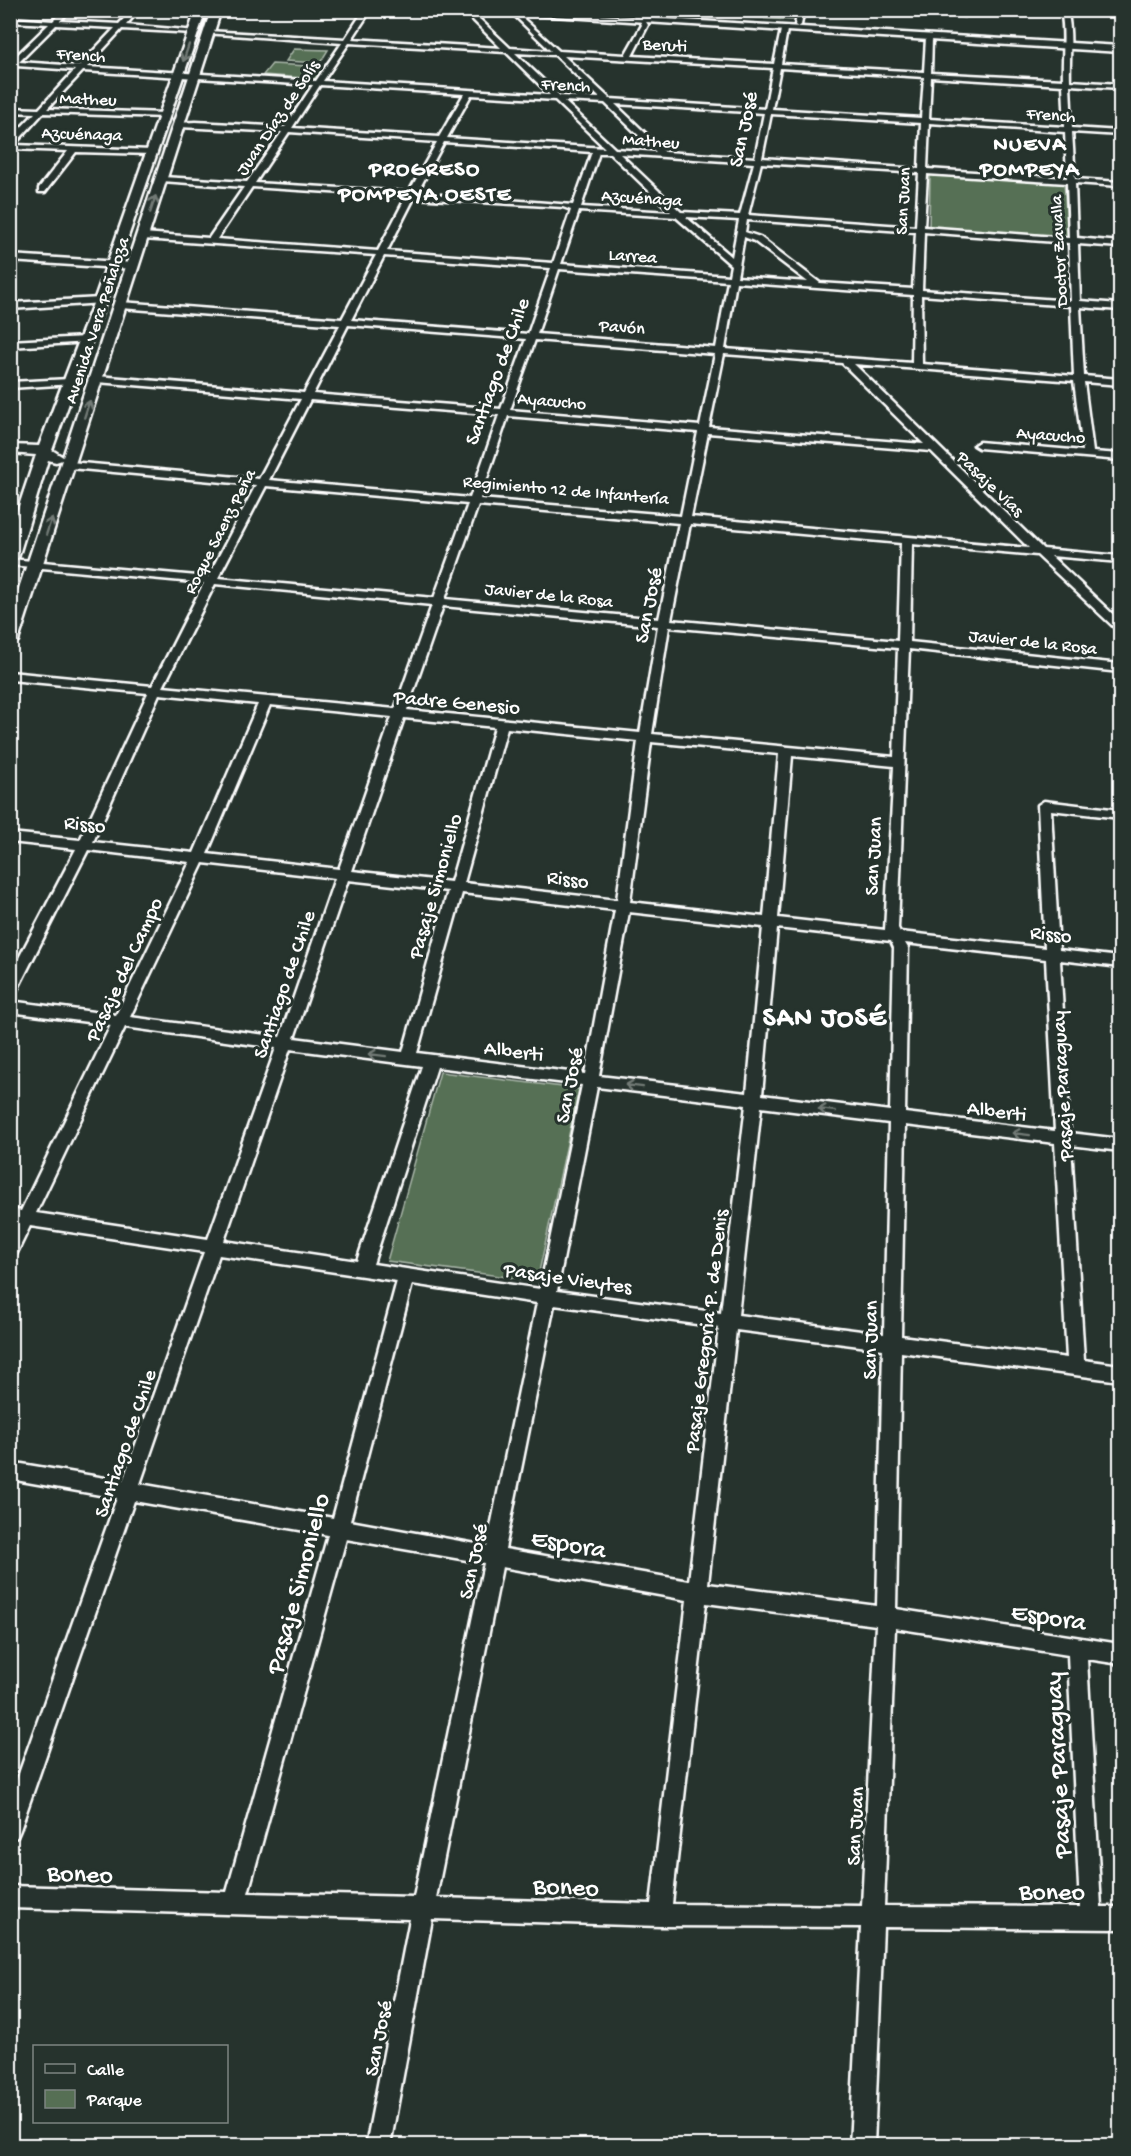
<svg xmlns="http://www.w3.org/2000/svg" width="1131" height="2156" viewBox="0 0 1131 2156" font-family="'Gochi Hand',sans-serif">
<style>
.green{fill:#566f54;stroke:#aab7aa;stroke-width:1.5}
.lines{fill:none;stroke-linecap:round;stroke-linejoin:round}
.street-casing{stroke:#fff;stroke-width:5}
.secondary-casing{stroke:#fff;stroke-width:5}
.street{fill:#26332d;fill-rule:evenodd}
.secondary{fill:#26332d;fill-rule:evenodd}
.oneway{stroke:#727a76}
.labels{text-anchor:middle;stroke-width:6;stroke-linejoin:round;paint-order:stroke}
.far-street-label{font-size:18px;fill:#fff;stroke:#26332d}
.street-label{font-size:21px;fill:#fff;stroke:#26332d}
.far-district-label{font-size:22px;font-weight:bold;letter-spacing:1.5px;fill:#fff;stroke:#26332d}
.near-street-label{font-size:26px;fill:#fff;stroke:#26332d}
.district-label{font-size:27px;font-weight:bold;letter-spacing:1.5px;fill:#fff;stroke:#26332d}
</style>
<rect width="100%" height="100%" fill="#26332d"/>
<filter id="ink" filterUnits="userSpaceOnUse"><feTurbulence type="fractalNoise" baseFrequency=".0167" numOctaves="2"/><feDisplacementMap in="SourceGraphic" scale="12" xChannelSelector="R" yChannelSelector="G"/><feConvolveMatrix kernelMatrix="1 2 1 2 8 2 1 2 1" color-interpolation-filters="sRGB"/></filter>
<g filter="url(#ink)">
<g class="green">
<path d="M634 11H794L792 20Z"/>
<path d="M294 49 328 50 320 63 286 61Z"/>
<path d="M272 64 326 67 318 79 263 75Z"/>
<path d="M930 175 1064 183 1068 237 929 228Z"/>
<path d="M440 1072 579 1089 537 1281 387 1261Z"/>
</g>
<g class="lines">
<g class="street-casing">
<g id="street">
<path d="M63 10H70L60 21 119 24 132 10H139L126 25 197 31 194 33 122 29 87 67 316 81 342 43 205 33 208 31 345 39 364 10H371L352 39 501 48 464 11 470 10 510 48 551 51 514 15 516 12 559 51 625 55 642 25 638 16 641 14 648 25 632 56 774 64 781 30 784 28 787 30 781 64 924 72 926 38 929 36 932 38 931 73 1063 80C1062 57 1066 33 1061 10H1067C1073 33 1069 57 1070 81L1120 84V88L1070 85 1072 128 1120 131V135L1072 132 1075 179 1120 182V186L1075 183 1077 238 1120 242V247L1078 244 1080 301 1120 304V310L1080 307 1084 376 1120 379V385L1084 382 1093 452 1120 454V460L979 448 974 445 979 442 1083 451 1074 381 854 364 1043 549 1120 556V562L1051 556 1120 621V630L1116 629 1037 555 912 544 910 642 1120 664V672L909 649 898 928 900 932 1045 948 1038 805 1044 801 1120 810V818L1051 810 1059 950 1120 957V967L1060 960 1070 1133 1120 1139V1151L1071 1145 1084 1360 1120 1365V1381L901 1352 896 1609 1120 1644V1664L1087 1659 1101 1907H1120V1929L883 1927 874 2146H850L861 1927 660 1926 432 1919 390 2146H366L410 1919 10 1908V1886L227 1892 328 1535 134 1501 20 1830 17 1837 10 1840V1799L117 1498 10 1479V1462L123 1481 204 1252 30 1226 16 1255 10 1257V1232L15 1223H10V1209L21 1211 111 1025 10 1012V1001L116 1015 190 862 88 850 17 990 10 995V975L76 849 10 842V833L80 840 148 693 10 680V672L152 686 204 583 10 565V559L208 577 256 485 70 468 65 465 70 462 259 479 301 399 97 382 92 379 97 376 304 393 340 325 121 308 116 305 121 302 342 319 376 255 143 239 139 236 143 233 209 238 244 187 162 181 158 179 162 177 247 182 282 132 179 127 176 123 196 122 285 127 313 85 83 71 47 109 165 113 169 115 165 117 43 113 14 145 152 150 156 152 152 154 76 152 45 192H39V188L68 151 10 149V139L35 113 10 112V108L39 109 75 70 16 66 10 70V62L49 24 10 22V18L53 21ZM56 25 115 28 79 66 19 62ZM349 43 506 52 550 95 323 81ZM515 53 555 55 600 98 560 96ZM564 56 773 68 765 109 610 99ZM780 68 924 77 921 118 772 109ZM931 77 1063 85 1065 127 929 119ZM320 85 464 94 439 137 292 128ZM471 95 555 100 605 148 447 138ZM564 101 605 103 656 152 615 149ZM615 104 764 113 755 158 665 152ZM771 114 921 123 919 169 762 158ZM929 123 1065 132 1067 178 927 169ZM289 132 437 142 409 192 255 183ZM444 142 592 152 573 205 417 193ZM599 153H610L671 212 581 207ZM620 154 754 163 740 215 681 212ZM761 163 919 173 916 227 748 215ZM927 174 1067 183 1069 238 924 227ZM252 187 406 197 378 251 217 239ZM414 198 563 207 571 210 553 263 387 251ZM579 211 676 217 731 265 729 276 561 264ZM686 217 739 220 732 257ZM747 220 916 232 913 289 820 283 760 237 745 232ZM924 232 1069 243 1071 301 922 290ZM744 237 754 241 808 282 737 277ZM384 256 551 268 528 334 351 320ZM559 269 728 281 716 348 537 334ZM736 282 913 295 912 363 725 349ZM921 295 1071 306 1074 376 922 364ZM348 325 526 339 501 409 313 394ZM535 340 715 354 700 426 510 410ZM724 354 842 363 924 444 709 427ZM310 400 499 415 470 498 269 480ZM508 416 698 432 681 516 480 499ZM708 433 931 451 1029 548 691 517ZM266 486 468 504 434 598 218 578ZM478 505 679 523 659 619 445 599ZM690 524 901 543 898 641 671 620ZM215 584 432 605 395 709 163 687ZM443 606 658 626 640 733 407 710ZM669 627 898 648 894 757 652 734ZM159 694 258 704 194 853 93 842ZM270 705 392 717 339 869 207 854ZM404 718 495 727 451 882 352 871ZM507 728 638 741 617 900 464 883ZM651 742 779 754 764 917 630 902ZM792 756 894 766 885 930 778 918ZM203 863 335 878 280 1037 130 1017ZM348 880 448 891 403 1052 294 1038ZM462 893 615 910 585 1074 417 1053ZM629 912 763 927 747 1093 599 1076ZM777 928 891 941 894 948 890 1111 762 1095ZM905 943 1046 959 1055 1131 905 1113 908 948ZM125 1027 276 1048 208 1239 36 1213ZM290 1049 422 1066 357 1261 224 1241ZM437 1067 582 1085 540 1289 373 1264ZM597 1087 746 1105 721 1313 557 1291ZM761 1107 889 1123 884 1334 738 1315ZM905 1125 1055 1143 1067 1358 901 1336ZM219 1255 397 1281 333 1518 140 1484ZM412 1284 537 1303 487 1546 350 1521ZM554 1305 719 1327 689 1581 505 1549ZM736 1330 883 1349 877 1606 708 1584ZM346 1539 484 1563 414 1897 248 1893ZM502 1567 687 1600 651 1904 436 1898ZM706 1603 876 1625 862 1906 672 1904ZM895 1628 1068 1655 1080 1907 884 1906Z"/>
<path d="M798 10H804L801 25 798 27 795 25Z"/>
<path d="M894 10H940L968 14 965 16Z"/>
<path d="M10 255 134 263 138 266 134 269 10 261Z"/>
<path d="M100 298 103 299V303L10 309V303Z"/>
<path d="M86 337 91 340 89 342 10 347V341Z"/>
<path d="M70 379 73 380V384L10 388V382Z"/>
</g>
</g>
<g class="secondary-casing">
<g id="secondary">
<path d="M196 10H206L106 301 52 450 63 457 211 10H221L18 641 10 646V615L62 460 56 462 48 460 18 558 10 562V533L36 455 10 453V445L39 446 94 301Z"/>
<path d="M456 10H517L1120 46V52Z"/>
</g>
</g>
<use href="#street" class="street"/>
<use href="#secondary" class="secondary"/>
</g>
<defs><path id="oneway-shaft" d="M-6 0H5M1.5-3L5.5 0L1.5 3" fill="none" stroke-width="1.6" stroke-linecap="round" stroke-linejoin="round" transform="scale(1.5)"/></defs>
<g class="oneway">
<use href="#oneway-shaft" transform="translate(186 53) rotate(109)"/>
<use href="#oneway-shaft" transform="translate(153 204) rotate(-72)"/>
<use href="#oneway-shaft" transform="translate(87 409) rotate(-72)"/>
<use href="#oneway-shaft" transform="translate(49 526) rotate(-72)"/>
<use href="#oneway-shaft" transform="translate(377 1055) rotate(-173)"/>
<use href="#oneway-shaft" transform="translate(634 1086) rotate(-173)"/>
<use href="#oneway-shaft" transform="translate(827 1110) rotate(-173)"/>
<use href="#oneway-shaft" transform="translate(1021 1134) rotate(-173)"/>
</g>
</g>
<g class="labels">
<g class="far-street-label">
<text transform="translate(665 44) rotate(3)" y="6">Beruti</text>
<text transform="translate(81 54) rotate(4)" y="6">French</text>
<text transform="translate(566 84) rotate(3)" y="6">French</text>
<text transform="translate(88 98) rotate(2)" y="6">Matheu</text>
<text transform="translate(1051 114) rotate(4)" y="6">French</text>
<text transform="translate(277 117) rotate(-56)" y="6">Juan Díaz de Solís</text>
<text transform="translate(82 133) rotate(2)" y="6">Azcuénaga</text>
<text transform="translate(651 140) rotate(4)" y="6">Matheu</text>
<text transform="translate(642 197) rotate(4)" y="6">Azcuénaga</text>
<text transform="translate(902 201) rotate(-87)" y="6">San Juan</text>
<text transform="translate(1058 251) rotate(-93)" y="6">Doctor Zavalla</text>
<text transform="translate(633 255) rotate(4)" y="6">Larrea</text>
<text transform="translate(96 320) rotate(-72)" y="6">Avenida Vera Peñaloza</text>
<text transform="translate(622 326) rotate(4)" y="6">Pavón</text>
<text transform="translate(552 400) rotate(5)" y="6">Ayacucho</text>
<text transform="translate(1051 434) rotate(4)" y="6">Ayacucho</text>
<text transform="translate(991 483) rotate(44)" y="6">Pasaje Vías</text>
<text transform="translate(566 489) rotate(5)" y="6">Regimiento 12 de Infantería</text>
<text transform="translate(219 531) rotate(-63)" y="6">Roque Saenz Peña</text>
<text transform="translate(549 594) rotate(6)" y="6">Javier de la Rosa</text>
<text transform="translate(1033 641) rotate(6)" y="6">Javier de la Rosa</text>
</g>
<g class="street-label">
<text transform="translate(742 129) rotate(-78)" y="7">San José</text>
<text transform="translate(496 371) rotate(-70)" y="7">Santiago de Chile</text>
<text transform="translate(647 605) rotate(-79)" y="7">San José</text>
<text transform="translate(457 701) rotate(5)" y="7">Padre Genesio</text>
<text transform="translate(85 823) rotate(6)" y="7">Risso</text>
<text transform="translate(872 856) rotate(-87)" y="7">San Juan</text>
<text transform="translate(568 878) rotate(7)" y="7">Risso</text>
<text transform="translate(434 886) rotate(-74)" y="7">Pasaje Simoniello</text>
<text transform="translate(1051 933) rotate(6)" y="7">Risso</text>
<text transform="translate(123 969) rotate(-65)" y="7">Pasaje del Campo</text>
<text transform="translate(283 984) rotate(-71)" y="7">Santiago de Chile</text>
<text transform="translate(514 1050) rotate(7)" y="7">Alberti</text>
<text transform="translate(568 1085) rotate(-79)" y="7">San José</text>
<text transform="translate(1061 1086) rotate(-93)" y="7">Pasaje Paraguay</text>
<text transform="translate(997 1110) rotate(7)" y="7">Alberti</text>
<text transform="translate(568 1277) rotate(8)" y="7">Pasaje Vieytes</text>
<text transform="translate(705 1331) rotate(-83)" y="7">Pasaje Gregoria P. de Denis</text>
<text transform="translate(869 1340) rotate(-89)" y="7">San Juan</text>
<text transform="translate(124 1443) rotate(-71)" y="7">Santiago de Chile</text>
<text transform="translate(472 1561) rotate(-78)" y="7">San José</text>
<text transform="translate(854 1826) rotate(-87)" y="7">San Juan</text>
<text transform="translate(377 2038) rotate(-79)" y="7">San José</text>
</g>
<g class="far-district-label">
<text x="1030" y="150">NUEVA<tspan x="1030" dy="25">POMPEYA</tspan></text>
<text x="425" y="175">PROGRESO<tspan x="425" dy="25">POMPEYA OESTE</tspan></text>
</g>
<g class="near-street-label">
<text transform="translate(569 1542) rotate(10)" y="9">Espora</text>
<text transform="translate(296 1583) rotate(-75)" y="9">Pasaje Simoniello</text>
<text transform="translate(1049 1615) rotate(9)" y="9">Espora</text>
<text transform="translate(1056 1765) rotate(-93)" y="9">Pasaje Paraguay</text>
<text transform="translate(80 1872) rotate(2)" y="9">Boneo</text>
<text transform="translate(566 1885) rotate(2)" y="9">Boneo</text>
<text x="1052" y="1899">Boneo</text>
</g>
<g class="district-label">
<text x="825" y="1025">SAN JOSÉ</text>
</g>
</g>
<rect width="1131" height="2156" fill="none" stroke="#26332d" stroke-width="36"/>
<rect x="18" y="18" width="1095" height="2120" fill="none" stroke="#fff" stroke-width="2" filter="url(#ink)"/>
<rect x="33" y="2045" width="195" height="78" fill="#26332d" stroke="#7d8581" stroke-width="1.5"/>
<rect x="45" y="2064" width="30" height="9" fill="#26332d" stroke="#7d8581" stroke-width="1.5"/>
<text x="87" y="2075" font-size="18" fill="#ffffff">Calle</text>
<rect x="45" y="2090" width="30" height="18" fill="#566f54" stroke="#7d8581" stroke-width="1.5"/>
<text x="87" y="2105" font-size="18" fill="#ffffff">Parque</text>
</svg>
